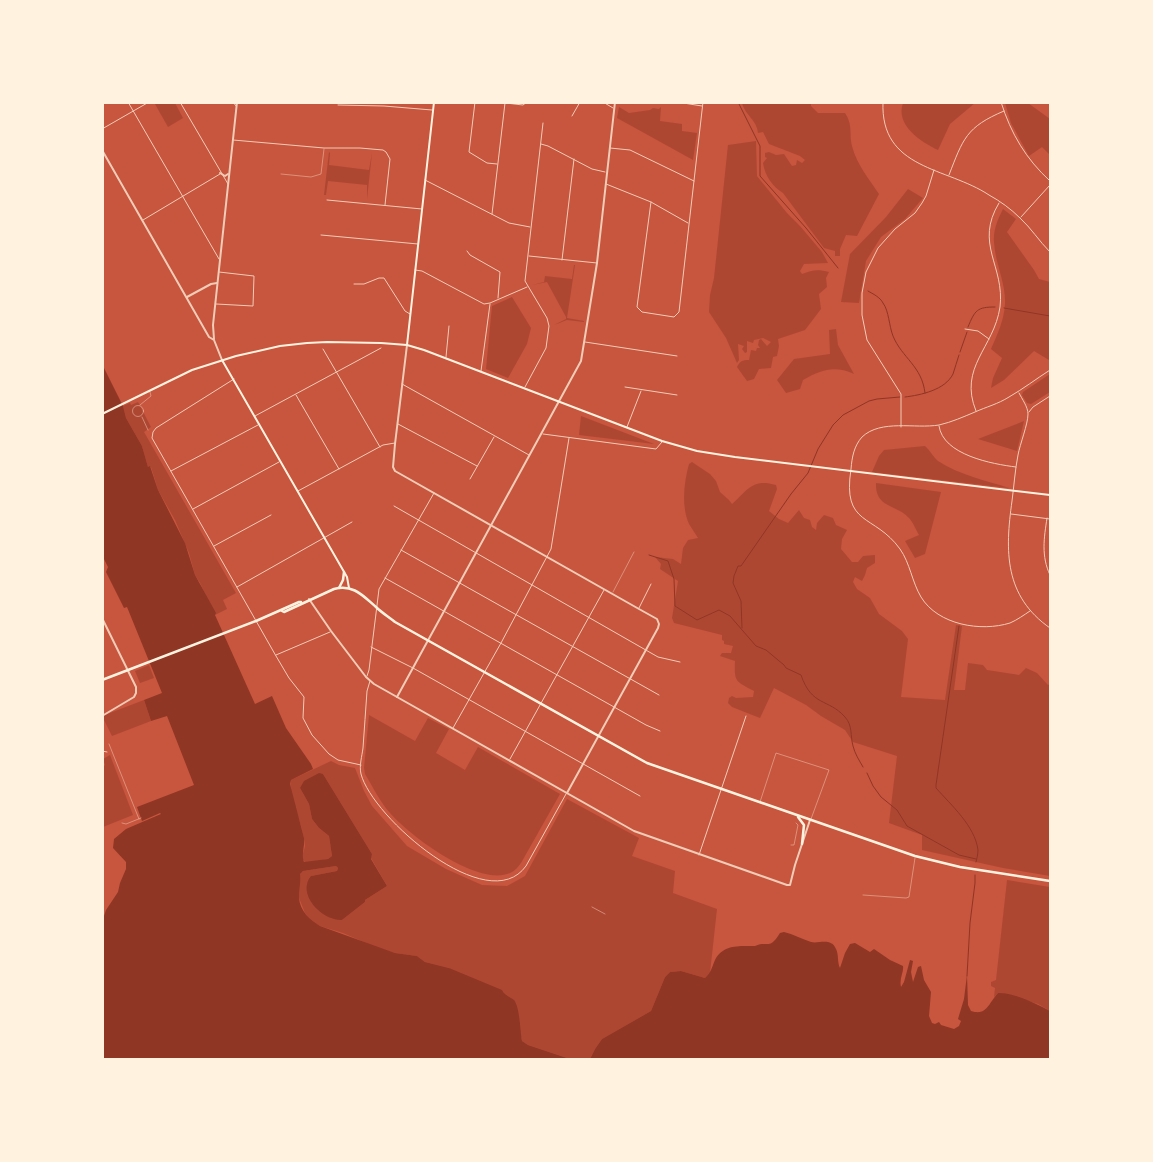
<svg xmlns="http://www.w3.org/2000/svg" width="1153" height="1162" viewBox="0 0 1153 1162" font-family="Commissioner,sans-serif">
<style>
.green{fill:#ae4732}
.water{fill:#8f3625}
.lines{fill:none;stroke-linecap:round;stroke-linejoin:round}
.stream{stroke:#8f3625;stroke-width:1}
.service{stroke:#f1ccb7;stroke-width:0.5}
.minor{stroke:#f1ccb7;stroke-width:1}
.tertiary{stroke:#f1ccb7;stroke-width:2}
.secondary{stroke:#fff3e0;stroke-width:2}
.primary{stroke:#fff3e0;stroke-width:2.5}
</style>
<rect width="100%" height="100%" fill="#c8553d"/>
<g class="green">
<path d="M157 103H175L183 118 168 127 155 104Z"/>
<path d="M742 103H811V106L818 113H845C853 125 849 133 852 146 857 165 869 179 879 194L857 236 846 235 840 249V256H835V251L824 248 783 193C772 186 765 176 763 163L767 158 765 157V153L769 152 776 155 784 154 792 166 796 165 797 160 802 163 805 160 800 156 769 144 763 132 758 133C757 120 745 115 742 103Z"/>
<path d="M903 103V102L975 103 950 124 938 150C921 142 895 125 903 103Z"/>
<path d="M1005 103H1028L1050 119V155L1042 147 1029 156 1011 123Z"/>
<path d="M619 107 629 113 650 110 653 108 659 109 661 107 660 121 682 124V131L697 133 693 160 617 118Z"/>
<path d="M756 141 757 176 787 213 800 226 822 252 828 263 804 264 800 271 802 274C812 270 818 269 829 272L826 278 827 287 819 294 821 309 805 330 778 339 779 346 777 356 773 357 771 368 759 369 754 379 747 381 737 367C740 361 742 360 749 360L751 350 756 351 757 348H760L758 345 759 340 761 339 767 346 771 342 763 338 754 340 753 343 747 341V352L745 353 742 349 744 346 738 344 739 360 737 363 726 338 709 312 710 295 714 278 728 145Z"/>
<path d="M329 152 330 153 329 165 369 170 372 153 367 199V185L328 181 326 195H324Z"/>
<path d="M908 189 923 198 905 219 881 237 866 261 859 303 841 302 850 254 886 217Z"/>
<path d="M1003 209 1016 219 1007 232 1034 270 1039 279 1050 282 1049 360 1034 351 1004 380 991 388 993 378 1002 358 991 349C997 335 1004 321 1005 304 1006 283 995 263 994 242 993 230 998 219 1003 209Z"/>
<path d="M574 265H575L567 318 584 321V322L567 320 554 325 566 319V317L547 282 532 285 544 282 545 276 572 279Z"/>
<path d="M512 297 531 328 527 344 508 378 486 369 492 306Z"/>
<path d="M836 329 838 345 854 374C834 365 821 370 803 380L800 389 786 393 777 380 794 359 830 354 829 330Z"/>
<path d="M1050 374V392L1031 404 1027 403 1022 395 1023 392Z"/>
<path d="M138 402 151 427 144 432 236 593 223 600 227 609 215 615 200 583 195 575 189 553 175 520 158 490 151 467H148L142 446 126 418 123 406 130 403 131 405Z"/>
<path d="M581 416 654 444 579 435Z"/>
<path d="M1024 421 1017 451 978 439 1019 423Z"/>
<path d="M925 446C930 450 933 457 938 461 959 475 985 480 1009 488L872 472 879 456 884 450Z"/>
<path d="M692 462 710 474 716 481 720 492 729 500 732 504C748 490 752 478 776 485L777 489 769 511 779 519 788 523 799 510 804 518 810 520 812 527 816 530 817 523 824 515 833 518 836 525 847 530 842 539 841 549 852 562H858L863 556 875 555V563L867 568 865 575 862 581 855 577 853 582 857 589 870 598 879 614 902 631 908 639 901 697 945 700 956 625 962 626 954 690H965L968 663 983 665 987 670 1019 675 1026 668 1037 673 1048 685 1050 684V876L1003 868 922 850V835L889 823 897 756 853 742 845 730 821 716 806 705 774 688 760 718 732 707 728 703 729 698 732 696 736 698 753 697 754 691C736 681 734 683 735 661L720 656 722 653H731L733 646 724 644V641L722 640V635L674 623 672 618 678 581 660 569 661 564 655 557 673 559 681 564 683 548 688 540 698 538C695 533 692 529 689 524 681 506 684 482 689 464Z"/>
<path d="M876 483 941 492 925 554 915 558 905 541 919 535C916 530 913 522 909 518 896 504 875 508 876 483Z"/>
<path d="M149 665 154 678 140 683 135 671Z"/>
<path d="M144 700 151 721 112 736 102 716Z"/>
<path d="M369 715 415 741 428 718 449 729 436 753 465 770 478 747 560 794 521 863C518 867 515 871 510 873 478 887 410 836 390 813 380 802 373 787 365 774L364 768Z"/>
<path d="M110 755 133 815 103 827 102 768 105 765 103 759Z"/>
<path d="M331 761 339 765 355 768 364 791 372 806 407 846 446 869 482 885 507 886 525 876 567 799 639 838 632 856 675 871 673 893 717 909 710 973 705 978 681 971 670 972 665 977 651 1011 602 1039 595 1049 590 1059H570L528 1045 522 1041 519 1027 449 968 425 962 417 956 395 953 373 946 343 933 320 926 311 921 305 913 299 898 300 874 303 871 336 866 338 868 337 871 311 876 342 920 365 902V900L387 886 371 858 372 854 323 774 300 788 309 804 312 819 319 828 329 836 332 856 328 859 306 863C299 858 304 853 305 846 305 841 303 835 302 830 299 816 288 794 291 780Z"/>
<path d="M1007 880 1050 887V1011L1038 1004 1002 993H998L994 997 995 988 991 986V982L996 980Z"/>
</g>
<g class="water">
<path d="M102 364 123 406 126 418 142 446 148 467 150 466 158 490 185 543 195 575 216 613 215 615 255 704 272 696 286 728 311 764 313 769 291 780 290 784 304 838C305 847 301 854 304 862L328 859 332 856 329 836 319 828 312 819 309 804 300 788 304 781 319 773 323 774 372 854 371 859 387 886 365 900V902L342 920C322 921 296 894 311 876L337 871 338 868 336 866 303 871 300 874C301 882 299 890 299 898 300 911 310 920 320 926L395 953 417 956 425 962 449 968 502 990C505 996 509 996 514 1000 520 1007 520 1031 522 1041L528 1045 570 1059H103V919L106 910 118 892 120 883 126 869V862L113 848 114 839 126 829 161 814 160 813 142 821 137 807 194 785 167 716 151 721 144 700 162 693 127 607 124 608 106 572 108 567 102 555Z"/>
<path d="M784 932C793 934 802 939 811 942 819 944 831 937 836 949 839 955 837 962 840 968L845 953 850 944 855 943 870 952 874 949 890 960 903 966C904 972 899 978 901 987L904 982 910 960 913 961 911 972 913 982 918 967 921 966 924 980 931 992 929 1016 932 1023 935 1024 939 1022 941 1025 954 1029 959 1026 961 1021 958 1019 964 999 967 975 968 1005 971 1011C987 1016 988 1004 998 993 1013 992 1037 1004 1050 1011V1059H590L595 1049 602 1039 651 1011 665 977 670 972 681 971 705 978C711 973 712 967 715 960 723 944 740 946 755 946 768 940 769 951 780 933Z"/>
</g>
<g class="lines">
<g class="stream">
<path d="M738 102 760 146V176L806 228 838 268"/>
<path d="M868 291C873 294 880 297 883 303 889 311 889 326 893 336 902 358 922 366 925 393"/>
<path d="M1004 308 1050 316"/>
<path d="M968 327C975 310 977 307 995 307"/>
<path d="M960 352 967 332"/>
<path d="M905 397C921 395 945 390 953 374 955 368 957 361 959 355"/>
<path d="M649 555 668 561 674 579 675 606 697 620 719 610 730 616 756 646 766 650 784 665 786 668 801 675C812 707 828 698 845 717 853 726 850 735 853 746 855 754 859 760 863 767"/>
<path d="M959 626 936 785V788C951 805 975 826 978 850 978 854 977 858 976 862"/>
<path d="M742 628 741 601 733 583 734 576 738 566H741L791 494 808 473 818 449 833 425 843 415 869 401 877 399 900 397"/>
<path d="M867 773 873 786 881 797 897 810 907 826 959 855 976 859"/>
<path d="M967 976 970 923 975 883V875"/>
</g>
<g class="service">
<path d="M281 174 311 177 321 174 324 149"/>
<path d="M140 405 151 396 150 392"/>
<circle cx="138" cy="411" r="5.5"/>
<path d="M142 417 148 430"/>
<path d="M613 592 634 552"/>
<path d="M109 744 139 819"/>
<path d="M760 802 776 753 829 770 811 819"/>
<path d="M122 823 126 824 141 818"/>
<path d="M791 845H794L798 825 796 823"/>
<path d="M863 895 906 898 909 897 915 858"/>
<path d="M592 907 605 914"/>
</g>
<g class="minor">
<path d="M128 102 219 259"/>
<path d="M180 102 228 184"/>
<path d="M233 102 236 106"/>
<path d="M475 102 469 152 487 163 497 164"/>
<path d="M497 102 523 105 527 102"/>
<path d="M603 102 613 108"/>
<path d="M677 102 702 106"/>
<path d="M883 102C880 170 947 167 989 195 1000 201 1011 209 1020 218 1031 228 1039 241 1050 252"/>
<path d="M1001 102C1011 134 1026 159 1050 181"/>
<path d="M338 105 384 106 432 110"/>
<path d="M572 116 580 102"/>
<path d="M102 129 149 102"/>
<path d="M233 140 324 148H360L383 150 386 152 390 159 385 205"/>
<path d="M541 144 548 146 592 169 605 172"/>
<path d="M610 148 630 150 694 181"/>
<path d="M949 175C963 139 966 127 1004 111"/>
<path d="M425 180 509 223 530 227"/>
<path d="M606 184 651 202 688 223"/>
<path d="M327 200 422 209"/>
<path d="M651 202 637 307 642 312 674 317 679 312 703 102"/>
<path d="M492 214 505 103"/>
<path d="M1021 217 1050 185"/>
<path d="M143 220 220 174"/>
<path d="M321 235 418 244"/>
<path d="M467 251 470 255 500 272 498 298"/>
<path d="M529 256 597 263"/>
<path d="M562 260 574 159"/>
<path d="M415 270 422 271 484 304 490 303 527 287"/>
<path d="M354 284H364L379 278H384L405 311 410 314"/>
<path d="M216 304 253 306 254 276 219 272"/>
<path d="M965 329 978 331 989 339"/>
<path d="M1050 332V351"/>
<path d="M585 342 677 356"/>
<path d="M323 349 380 447"/>
<path d="M446 357 449 326"/>
<path d="M481 371 490 304"/>
<path d="M234 379 156 428 153 432 152 438 276 656 289 678 304 697 303 718 312 735 329 754 338 760 361 765"/>
<path d="M402 384 529 455"/>
<path d="M525 387 546 348 549 326 547 318 525 281 543 123"/>
<path d="M625 387 677 395"/>
<path d="M1019 393C1022 399 1028 407 1028 414 1028 424 1020 444 1018 455 1015 470 1014 486 1012 501 1005 551 1004 596 1050 628"/>
<path d="M296 395 339 469"/>
<path d="M976 411C958 367 994 348 1000 307 1005 266 974 244 999 203"/>
<path d="M1029 412 1033 407 1050 396"/>
<path d="M255 416 381 348"/>
<path d="M398 424 477 466"/>
<path d="M939 426C943 455 992 464 1016 467"/>
<path d="M627 427 641 391"/>
<path d="M901 427V394L867 340 862 315V293L866 272 878 248 895 229 915 213 922 203 926 196 934 170"/>
<path d="M543 434 656 449 662 442"/>
<path d="M171 471 258 425"/>
<path d="M470 479 494 437"/>
<path d="M298 491 383 445 395 443"/>
<path d="M394 506 658 657 680 662"/>
<path d="M193 509 279 462"/>
<path d="M1011 514 1050 519"/>
<path d="M1047 518C1044 538 1041 556 1050 575"/>
<path d="M214 546 271 515"/>
<path d="M401 550 659 695"/>
<path d="M385 578 646 725 660 731"/>
<path d="M237 587 352 522"/>
<path d="M639 608 651 584"/>
<path d="M1030 611C1024 615 1017 620 1010 623 981 632 938 625 921 597 912 582 910 563 900 549 874 513 842 527 851 469 852 457 854 446 862 437 881 419 915 429 939 425 952 422 963 417 975 412 986 407 998 404 1009 397 1023 389 1036 379 1050 370"/>
<path d="M371 647 413 668 640 796"/>
<path d="M276 655 330 632"/>
<path d="M367 676 369 670 379 589 434 493"/>
<path d="M370 681 367 691C366 710 364 729 363 748 362 756 359 766 361 774 372 817 488 919 526 866L566 794"/>
<path d="M453 728 501 643 551 549 569 438"/>
<path d="M102 751 107 752"/>
<path d="M510 759 604 590"/>
<path d="M699 855 746 716"/>
</g>
<g class="tertiary">
<path d="M102 150 209 337 214 340 222 360"/>
<path d="M220 173 225 176 228 174"/>
<path d="M187 297 211 284 217 283"/>
<path d="M214 339 213 325 220 260 237 102"/>
<path d="M407 345 395 444 393 467 395 471 639 609 657 619 659 624 658 628 567 793"/>
<path d="M309 599 331 631 366 677 374 684 634 831 787 885H790L795 865 810 820"/>
<path d="M102 618 136 687V693L134 697 102 716"/>
<path d="M397 697 581 361 597 263 615 102"/>
</g>
<g class="secondary">
<path d="M407 345 434 102"/>
<path d="M222 360 347 577 349 588"/>
<path d="M102 414 192 370 236 356 280 346 307 343 327 342 381 343 407 345 424 350 662 441 697 451 735 457 1050 495"/>
</g>
<g class="primary">
<path d="M339 588 343 580 344 572"/>
<path d="M282 611 284 612 334 589C354 584 363 596 376 607 382 613 389 617 395 622L647 763 915 856 960 867 1050 881"/>
<path d="M102 680 256 621 299 602H301"/>
<path d="M798 817 804 825 802 844"/>
</g>
</g>
<rect width="1153" height="1162" fill="none" stroke="#fff3e0" stroke-width="208"/>
</svg>
